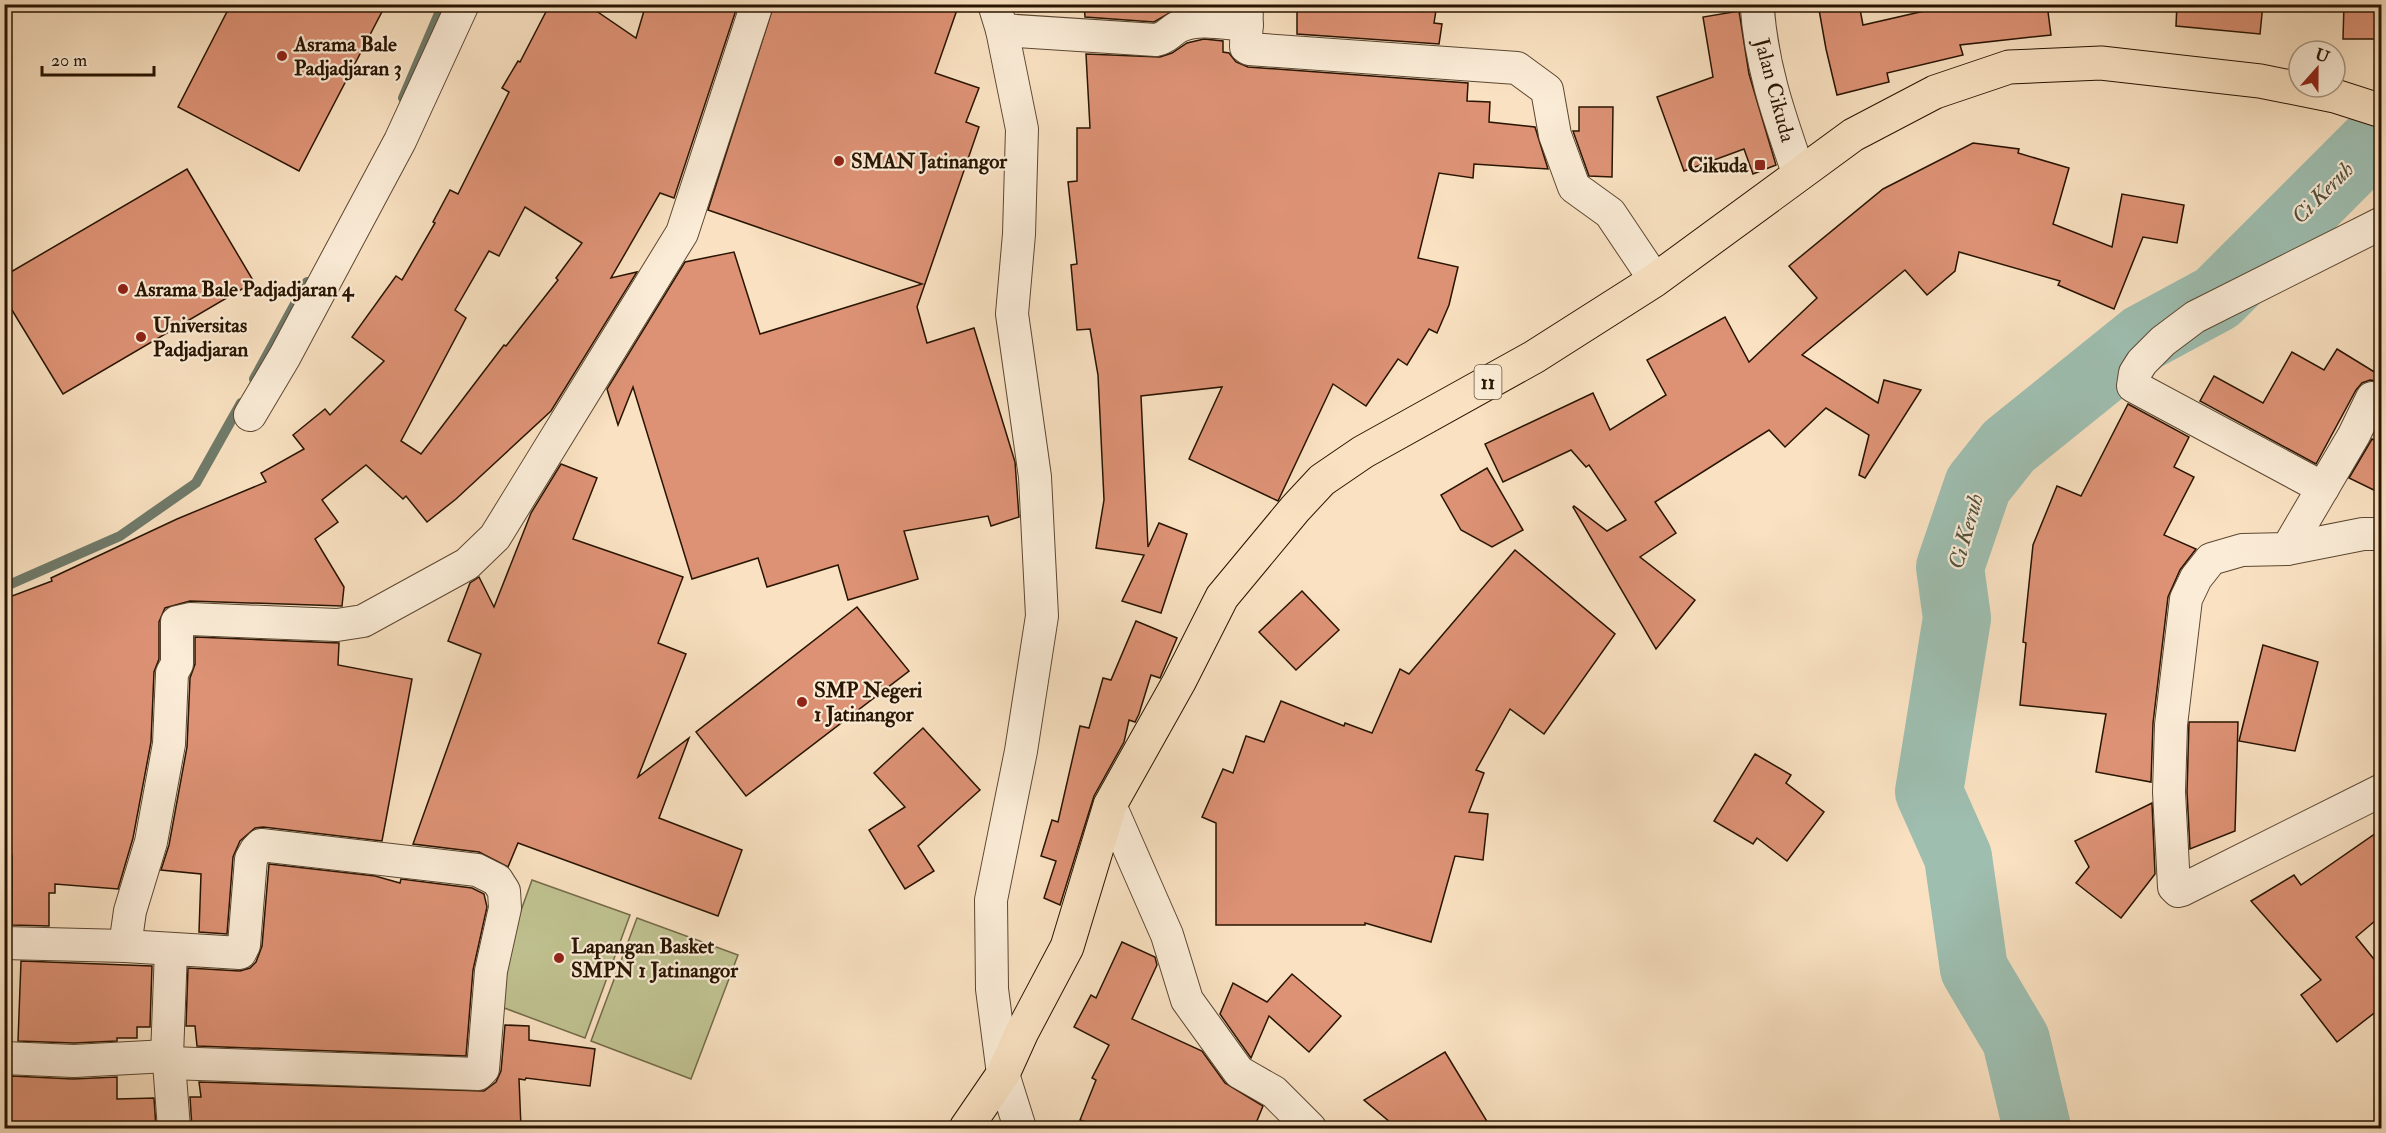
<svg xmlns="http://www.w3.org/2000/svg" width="2386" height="1133" viewBox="0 0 2386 1133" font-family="'IM FELL Double Pica',serif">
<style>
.garden{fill:#c0c291;stroke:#746b49;stroke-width:1.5}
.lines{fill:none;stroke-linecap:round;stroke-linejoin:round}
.stream{stroke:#6f7a6a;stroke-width:10}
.river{stroke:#9ebeb0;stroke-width:68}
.building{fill:#dd9275;stroke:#281401;stroke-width:1.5;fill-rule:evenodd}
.minor-casing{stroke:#5c4731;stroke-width:34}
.tertiary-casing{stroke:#5c4731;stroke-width:35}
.trunk-casing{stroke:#281401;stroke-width:35}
.minor{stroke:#fbecd7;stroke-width:32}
.tertiary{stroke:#fbecd7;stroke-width:33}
.trunk{stroke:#f9e1c1;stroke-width:33}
.poi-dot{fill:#8f2418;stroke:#fbecd7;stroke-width:2}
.labels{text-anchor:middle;stroke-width:4.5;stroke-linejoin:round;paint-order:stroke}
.shield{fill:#fbecd7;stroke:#675541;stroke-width:1.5}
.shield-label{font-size:20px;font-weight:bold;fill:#281401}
.poi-label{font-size:21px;font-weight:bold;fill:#281401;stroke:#fbecd7;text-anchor:start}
.street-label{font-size:21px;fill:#281401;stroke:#fbecd7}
.water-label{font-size:22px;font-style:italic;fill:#51503e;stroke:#fbecd7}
</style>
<rect width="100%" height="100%" fill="#f9e1c1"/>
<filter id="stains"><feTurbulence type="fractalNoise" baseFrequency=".00333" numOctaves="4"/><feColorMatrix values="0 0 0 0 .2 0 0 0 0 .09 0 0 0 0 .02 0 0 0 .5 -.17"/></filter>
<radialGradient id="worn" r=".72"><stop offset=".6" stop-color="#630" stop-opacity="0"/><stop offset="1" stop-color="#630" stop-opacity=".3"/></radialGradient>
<g class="garden">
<path d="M532 880 630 915 585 1038 488 1002Z"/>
<path d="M637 918 738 955 691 1079 591 1041Z"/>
</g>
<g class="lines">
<g class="stream">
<path d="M403 98 443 4"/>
<path d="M254 379 307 282"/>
<path d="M4 587 120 536 196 483 241 403"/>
</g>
<path class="river" d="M2037 1128 2016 1040 1974 969 1958 857 1929 792 1957 618 1950 567 1978 485 2009 446 2143 338 2217 298 2382 133"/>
</g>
<g class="building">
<path d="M231 4H386L299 171 178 107Z"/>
<path d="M550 4H586L636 38 646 4H738L674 198 660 193 611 278 637 272 551 411 456 499 427 522 406 496 403 499 366 465 322 500 338 522 315 539 344 587 342 606 190 601 165 608 159 622V659L154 672 151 742 133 838 118 889 55 884V893H49V926L12 925V856L11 852H4V819H9L4 768V599L52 581 51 578 177 519 266 482 261 473 304 449 293 435 325 409 330 415 384 361 352 337 396 276 402 280 435 223 433 222 450 190 458 194 509 92 502 88 518 61 520 62ZM525 207 582 243 556 278 558 280 506 346 504 345 421 454 401 441 466 318 455 310 489 251 499 256Z"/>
<path d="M774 4H959L935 73 979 88 966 122 979 127 917 307 927 343 974 328 1015 462 1019 517 991 526 988 516 904 531 918 579 848 600 838 565 767 587 758 558 692 579 633 387 618 425 607 389 685 262 734 252 760 334 922 284 708 210Z"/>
<path d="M1084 4H1180V7L1154 22 1085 17Z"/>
<path d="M1297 4H1437L1434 23 1442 24 1439 44 1297 34Z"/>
<path d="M1818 4H1859L1863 25 1955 4H2047L2051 35 1960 45 1963 55 1887 73 1889 82 1837 95 1826 49Z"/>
<path d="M2177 4H2263L2260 34 2176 26Z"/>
<path d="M2344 4H2382V39H2343Z"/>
<path d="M1739 11 1749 74 1776 165 1753 174 1744 149 1684 171 1657 97 1713 77 1703 17Z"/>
<path d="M1204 39 1223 41V52L1229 53 1236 62 1248 67 1468 83 1467 101 1490 102 1489 122 1535 127 1548 169 1474 164 1473 178 1439 173 1418 258 1458 267 1449 305 1437 333 1429 329 1407 365 1398 359 1366 406 1333 384 1278 501 1189 459 1222 387 1141 396 1148 547 1159 523 1187 534 1161 613 1122 601 1144 555 1096 548 1104 500 1098 375 1090 329 1077 330 1071 265 1077 264 1068 182 1077 181V128H1090L1086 54 1160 57 1172 53 1187 43Z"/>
<path d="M1579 107H1613L1612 177 1589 176 1573 131H1579Z"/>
<path d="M1973 143 2019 149 2018 153 2069 168 2053 224 2112 247 2122 194 2184 205 2177 243 2143 237 2114 309 2058 285 2060 281 1959 252 1955 271 1927 295 1905 270 1802 355 1878 403 1884 380 1921 390 1865 478 1859 475 1869 435 1826 408 1785 447 1769 430 1655 502 1676 533 1640 557 1695 600 1656 649 1573 507 1574 506 1607 531 1626 520 1589 465 1586 467 1571 450 1503 482 1485 444 1593 393 1610 430 1666 395 1647 360 1725 317 1749 362 1817 298 1789 266 1883 189Z"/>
<path d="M187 169 254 282 63 394 4 297V276Z"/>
<path d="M2337 349 2381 376 2377 381 2370 380 2362 383 2356 390 2316 464 2200 401 2214 376 2263 403 2292 352 2324 370Z"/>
<path d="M2128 404 2189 437 2174 467 2194 477 2164 535 2196 549 2180 570 2168 597 2153 723 2151 782 2096 772 2106 714 2020 705 2026 643 2023 642 2033 545 2057 486 2081 496Z"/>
<path d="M2372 439 2382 443V494L2349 478Z"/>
<path d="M561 464 597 478 573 539 683 577 658 643 686 654 638 777 689 738 659 818 742 850 718 916 518 843 508 867 479 852 413 844 481 654 448 641 470 583 479 577 494 607 531 513Z"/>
<path d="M1487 468 1523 530 1492 547 1461 530 1441 495Z"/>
<path d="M1515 550 1615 634 1544 734 1510 709 1476 770 1484 773 1469 812 1488 814 1483 860 1455 856 1431 942 1365 923V925H1216V823L1202 817 1223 769 1233 773 1246 736 1264 742 1281 701 1344 726 1345 723 1372 733 1400 669 1409 674Z"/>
<path d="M1302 591 1339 630 1296 670 1259 632Z"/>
<path d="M857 607 909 671 746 796 696 732Z"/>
<path d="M1136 621 1177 638 1160 678 1151 675 1139 714 1135 722 1129 720 1124 742 1094 796 1060 905 1044 898 1056 861 1041 856 1052 820 1058 822 1080 726 1089 728 1103 678 1111 680Z"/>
<path d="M195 637 339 643 338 665 412 679 382 841 263 827 255 828 240 841 233 857 227 934 199 932 201 874 161 870 169 845 187 747 190 678 195 664Z"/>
<path d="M2263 645 2318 662 2295 751 2239 741Z"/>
<path d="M2189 722H2238L2235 831 2190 849 2187 792Z"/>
<path d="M923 728 980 790 918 846 934 871 905 889 869 830 905 807 874 773Z"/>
<path d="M1755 754 1791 775 1786 783 1824 812 1787 861 1757 838 1753 844 1714 821Z"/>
<path d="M2152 803 2155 874 2121 918 2076 883 2089 867 2075 841Z"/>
<path d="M2382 829V915L2356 937 2382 969V1007L2337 1042 2301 995 2321 980 2251 901 2294 875 2301 885Z"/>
<path d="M269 864 375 876 400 883 401 879 472 888 484 894 487 907 473 970 466 1056 197 1046 195 1026H186L188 968 240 971 250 968 256 962 262 946Z"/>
<path d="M1122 942 1155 957 1157 965 1132 1019 1202 1051 1225 1083 1263 1106 1254 1128H1104L1080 1120 1096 1080 1092 1078 1109 1045 1074 1027 1091 995 1096 998Z"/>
<path d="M21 961 152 966 150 1027H137V1038H117V1041L74 1043 18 1041Z"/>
<path d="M1292 974 1341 1016 1309 1052 1269 1016 1251 1058 1220 1014 1233 983 1267 1002Z"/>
<path d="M505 1025 529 1026V1040L595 1049 590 1086 526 1078 525 1080 519 1079 521 1128H192L190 1097H201L199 1082 484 1091 496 1082 501 1071Z"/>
<path d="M1445 1052 1491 1128H1397L1364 1100Z"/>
<path d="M11 1076 73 1079 117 1077V1099L154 1098 156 1128H4Z"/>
</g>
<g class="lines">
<g class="minor-casing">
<g id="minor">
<path d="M994 4 1002 30 1022 129 1019 234 1012 314 1035 477 1042 616 1021 751 991 900 992 989 1003 1074 1020 1128"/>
<path d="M1247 4 1246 47 1249 49 1517 68 1547 90 1555 135 1574 187 1610 213 1655 280"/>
<path d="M1002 30 1156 40C1167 38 1171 30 1180 26 1199 17 1227 24 1247 25"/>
<path d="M2372 398 2354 435 2287 549 2242 550 2211 559 2196 578 2186 599 2171 725 2169 792 2174 887 2178 891 2182 890 2382 790"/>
<path d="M250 415 285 356 400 141 463 4"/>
<path d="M2323 488 2133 386 2135 373 2142 362 2163 341 2195 317 2382 223"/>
<path d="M2287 549 2363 534H2382"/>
<path d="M1110 805 1167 935 1187 1000 1239 1072 1274 1092 1310 1128"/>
<path d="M4 943 125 946 240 953 244 945 251 859 256 850 261 845 477 870 497 880 504 891 505 908 491 971 483 1069 478 1074 169 1063 167 1056 74 1061 4 1058"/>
<path d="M125 946 130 911 151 842 169 744 172 673 177 664V622L190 619 337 625 363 621 467 564 495 537 682 233 757 4"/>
<path d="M167 1056 171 950"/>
<path d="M169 1063 174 1128"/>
</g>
</g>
<g class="tertiary-casing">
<path id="tertiary" d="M1757 4C1761 66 1779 116 1799 174"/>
</g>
<g class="trunk-casing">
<path id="trunk" d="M966 1128 1003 1074 1022 1032 1067 947 1110 805 1179 682 1222 597 1295 509 1322 480 1363 452 1534 357 1655 280 1853 135 1935 92 2009 67 2101 63 2260 81 2335 96 2382 111"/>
</g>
<use href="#minor" class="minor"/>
<use href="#tertiary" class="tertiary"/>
<use href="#trunk" class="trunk"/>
</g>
<g class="poi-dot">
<circle cx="282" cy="56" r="6"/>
<circle cx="839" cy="161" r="6"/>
<rect x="1754" y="159" width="12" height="12" rx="3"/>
<circle cx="123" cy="289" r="6"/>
<circle cx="141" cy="337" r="6"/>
<circle cx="802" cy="702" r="6"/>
<circle cx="559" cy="958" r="6"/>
</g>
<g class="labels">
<rect class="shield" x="1474.5" y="365" width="27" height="34" rx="4.5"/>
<g class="shield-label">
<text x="1488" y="389">11</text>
</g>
<g class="poi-label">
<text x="294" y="51">Asrama Bale<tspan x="294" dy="24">Padjadjaran 3</tspan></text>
<text x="851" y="168">SMAN Jatinangor</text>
<text x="1748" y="172" text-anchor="end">Cikuda</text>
<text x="135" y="296">Asrama Bale Padjadjaran 4</text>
<text x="153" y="332">Universitas<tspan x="153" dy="24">Padjadjaran</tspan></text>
<text x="814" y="697">SMP Negeri<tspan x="814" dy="24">1 Jatinangor</tspan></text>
<text x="571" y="953">Lapangan Basket<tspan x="571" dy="24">SMPN 1 Jatinangor</tspan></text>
</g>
<g class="street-label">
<text transform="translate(1775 90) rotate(75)" y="7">Jalan Cikuda</text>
</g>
<g class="water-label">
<text transform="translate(2322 192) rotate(-45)" y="8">Ci Keruh</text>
<text transform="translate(1965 531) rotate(-74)" y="8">Ci Keruh</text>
</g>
</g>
<rect width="2386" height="1133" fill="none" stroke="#f9e1c1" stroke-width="24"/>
<rect x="6" y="6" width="2374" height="1121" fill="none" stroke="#281401" stroke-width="3"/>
<rect x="12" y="12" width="2362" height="1109" fill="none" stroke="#281401" stroke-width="1.5"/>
<g transform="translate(2317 69) rotate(21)"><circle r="28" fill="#fbecd7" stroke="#a79681" stroke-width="1.5"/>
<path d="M0-4.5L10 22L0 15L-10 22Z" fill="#8f2418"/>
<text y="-9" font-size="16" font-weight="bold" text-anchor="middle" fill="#281401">U</text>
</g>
<path d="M42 66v9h112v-9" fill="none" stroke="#281401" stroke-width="3"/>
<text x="51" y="66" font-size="18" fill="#281401" stroke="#fbecd7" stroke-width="4.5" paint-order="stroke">20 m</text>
<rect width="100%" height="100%" filter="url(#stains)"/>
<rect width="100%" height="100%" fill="url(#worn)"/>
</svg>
